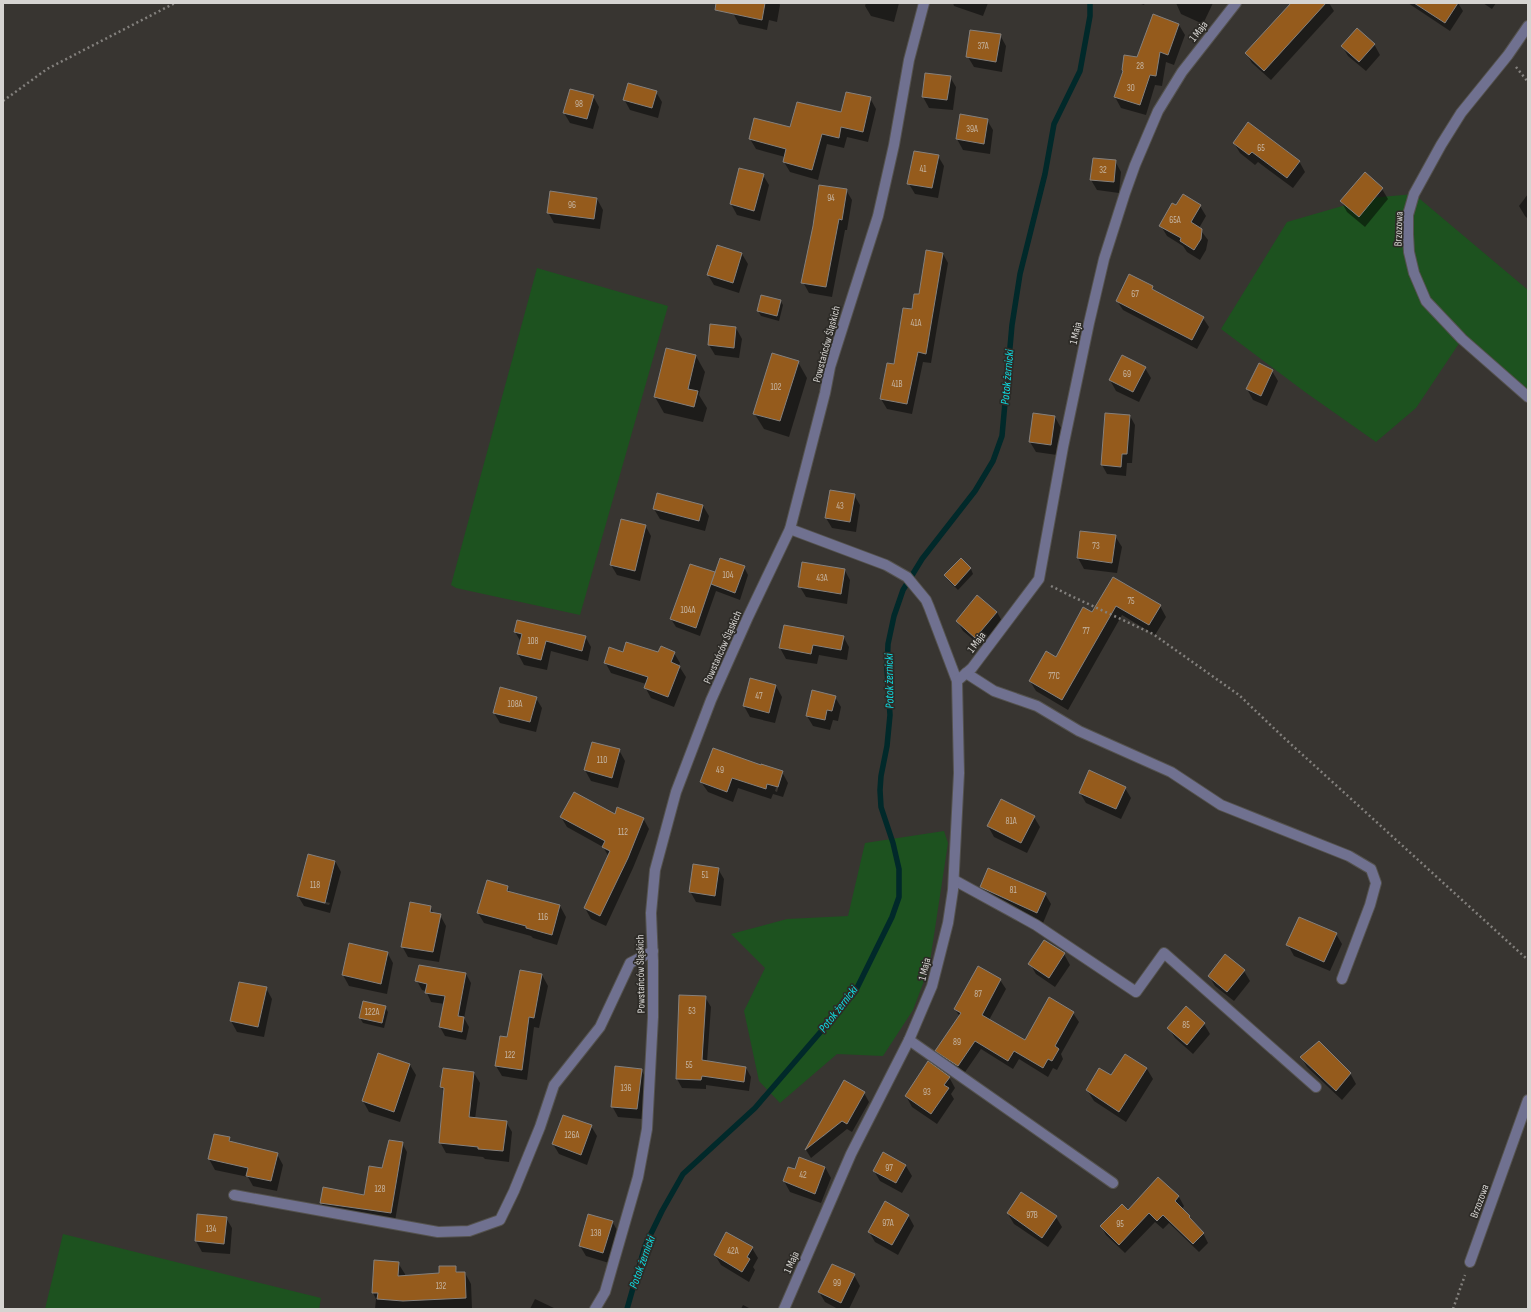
<svg xmlns="http://www.w3.org/2000/svg" width="1531" height="1312" viewBox="0 0 1531 1312" font-family="'Sofia Sans Condensed',sans-serif">
<style>
.green{fill:#1d521f}
.shadow{fill:#0007;fill-rule:evenodd}
.lines{fill:none;stroke-linecap:round;stroke-linejoin:round}
.stream{stroke:#01292a;stroke-width:5.5}
.building{fill:#955b1c;stroke:#85807c}
.minor-casing{stroke:#54524e;stroke-width:12}
.path{stroke:#83807d;stroke-width:2.5;stroke-dasharray:2 3;stroke-linecap:butt}
.minor{stroke:#707190;stroke-width:10}
.labels{text-anchor:middle;stroke-width:3.5;stroke-linejoin:round;paint-order:stroke}
.number-label{font-size:9px;fill:#c6b6a4}
.street-label{font-size:11px;fill:#d6d4d1;stroke:#2d2b27}
.water-label{font-size:12px;font-style:italic;fill:#0edce2;stroke:#2d2b27}
</style>
<rect width="100%" height="100%" fill="#383531"/>
<g class="green">
<path d="M1414 194 1528 290V397L1462 339 1416 408 1376 442 1305 392 1221 329 1287 222 1370 198Z"/>
<path d="M537 268 668 306 580 615 456 588 451 585Z"/>
<path d="M944 831 948 843 929 968 913 1010 883 1056 837 1054 780 1103 759 1081 744 1011 765 968 731 934 787 919 848 916 865 843Z"/>
<path d="M63 1234 321 1298 319 1309H45Z"/>
</g>
<g class="shadow">
<path d="M735 3H779L780 5 777 22 769 20 767 30 739 24 733 13Z"/>
<path d="M866 3H899L894 22 871 16 865 6Z"/>
<path d="M953 3H988L983 16 954 6Z"/>
<path d="M1138 3H1145L1144 5Z"/>
<path d="M1176 3H1213L1203 24 1181 14Z"/>
<path d="M1292 3H1329L1334 11 1271 80 1252 63 1246 53Z"/>
<path d="M1408 3H1458L1463 11 1450 31Z"/>
<path d="M1483 3H1496L1492 9Z"/>
<path d="M1179 25 1185 35 1174 65 1166 62 1162 86 1155 85 1146 115 1121 108 1115 97 1138 58Z"/>
<path d="M1000 35 1006 46 1002 72 974 67 968 57Z"/>
<path d="M1374 44 1380 55 1366 71 1348 56 1342 46Z"/>
<path d="M926 74 950 77 956 87 953 110 929 108 923 97Z"/>
<path d="M656 92 662 102 658 118 630 110 624 99Z"/>
<path d="M593 96 599 107 593 129 570 123 564 113Z"/>
<path d="M870 98 876 109 868 142 847 137 844 148 827 144 818 180 790 172 784 162 785 157 756 149 750 139 791 129 842 113Z"/>
<path d="M987 120 993 130 990 154 963 150 957 139Z"/>
<path d="M1234 143 1299 161 1305 172 1293 188 1258 162 1255 165 1240 153Z"/>
<path d="M938 156 944 166 938 198 915 194 909 184Z"/>
<path d="M1115 161 1121 172 1119 193 1097 190 1091 180Z"/>
<path d="M740 169 763 175 769 185 760 221 737 215 731 204Z"/>
<path d="M1382 189 1388 199 1365 227 1347 212 1341 201Z"/>
<path d="M846 190 852 200 847 230H845L832 297 809 293 803 282Z"/>
<path d="M1528 194V219L1525 216 1519 206Z"/>
<path d="M597 199 603 210 600 229 554 223 548 212Z"/>
<path d="M1200 206 1206 216 1199 228 1208 240 1206 250 1200 260 1187 252 1183 246 1167 236 1161 226 1177 207Z"/>
<path d="M742 254 748 264 739 293 714 285 708 275Z"/>
<path d="M943 254 948 263 931 363 923 362 912 414 887 409 881 399 895 366 913 310Z"/>
<path d="M1152 287 1155 292 1203 318 1209 327 1197 349 1123 310 1117 301Z"/>
<path d="M780 300 783 305 779 321 761 316 758 311Z"/>
<path d="M736 328 742 339 739 358 715 355 709 345Z"/>
<path d="M667 349 696 356 705 372 699 395 707 408 703 422 664 413 655 397Z"/>
<path d="M798 362 807 378 789 437 764 429 754 413Z"/>
<path d="M1145 368 1151 378 1139 402 1116 391 1110 380Z"/>
<path d="M1272 371 1278 381 1267 406 1253 400 1247 389Z"/>
<path d="M1034 415 1055 417 1061 428 1057 455 1036 452 1030 442Z"/>
<path d="M1106 415 1130 416 1135 425 1132 463H1127L1126 476 1107 474 1102 465Z"/>
<path d="M854 495 860 505 856 532 832 528 826 518Z"/>
<path d="M703 506 709 516 705 531 660 519 654 509Z"/>
<path d="M645 525 651 536 640 581 617 575 611 565Z"/>
<path d="M1081 532 1115 536 1122 547 1117 573 1084 569 1078 558Z"/>
<path d="M961 560 971 569 973 574 958 590 948 580 945 576Z"/>
<path d="M691 565 715 573 716 575 744 567 748 575 740 600 716 591 700 636 676 627 671 619Z"/>
<path d="M844 569 850 580 847 604 806 597 800 587Z"/>
<path d="M1113 578 1160 606 1166 617 1155 635 1122 615 1068 710 1036 691 1030 681 1056 658 1092 613Z"/>
<path d="M997 612 1003 623 982 647 963 631 957 621Z"/>
<path d="M515 632 585 636 591 647 588 661 551 651 547 670 524 665 518 654 521 642Z"/>
<path d="M843 636 849 647 847 660 819 655 817 664 786 659 780 648Z"/>
<path d="M623 653H674L680 663 679 666 686 677 674 707 651 698 645 687 646 684 611 673 605 662Z"/>
<path d="M750 679 776 686 782 697 775 723 750 717 744 706Z"/>
<path d="M835 697 841 707 838 721 833 720 830 730 813 726 807 716Z"/>
<path d="M536 698 542 708 536 732 500 723 494 713Z"/>
<path d="M619 750 625 761 618 788 591 781 585 770Z"/>
<path d="M761 767 782 772 788 783 783 797 773 794 771 799 738 788 733 802 708 792 701 782ZM779 778H781L777 792 775 791Z"/>
<path d="M1125 788 1131 798 1121 819 1086 803 1080 793Z"/>
<path d="M615 815 643 818 649 829 633 868 606 926 591 919 585 908 609 857 603 847 567 827 561 817Z"/>
<path d="M1034 817 1040 827 1027 853 994 837 988 826Z"/>
<path d="M335 861 341 872 330 913 304 906 298 896ZM305 897 330 903 329 905 305 899Z"/>
<path d="M718 869 724 879 721 906 696 902 690 891Z"/>
<path d="M981 886 1045 894 1051 904 1043 923 987 897Z"/>
<path d="M507 887 511 894 560 906 566 917 557 945 533 938 531 936 484 923 478 913Z"/>
<path d="M430 907 434 914 440 915 446 926 439 962 408 957 402 946Z"/>
<path d="M1336 934 1342 944 1330 971 1294 956 1288 945Z"/>
<path d="M387 952 393 963 387 994 349 986 343 975Z"/>
<path d="M1064 954 1070 965 1055 987 1036 974 1030 964Z"/>
<path d="M1244 971 1250 981 1234 1001 1215 986 1209 976Z"/>
<path d="M466 974 471 983 464 1018 469 1027 466 1040 445 1036 440 1027 445 1004 431 1002 426 991 422 990 417 981Z"/>
<path d="M542 975 548 986 539 1028 534 1027 527 1080 502 1076 496 1066 508 1038Z"/>
<path d="M1000 980 1006 989 989 1020 1025 1041 1073 1013 1079 1022 1061 1054 1063 1059 1057 1070 1053 1068 1048 1077 1019 1059 1013 1069 981 1049 963 1075 942 1060 937 1051 960 1017 955 1009Z"/>
<path d="M266 988 272 999 264 1037 237 1032 231 1021Z"/>
<path d="M705 997 711 1007 707 1062 746 1068 751 1077 749 1091 706 1085V1089L682 1088 677 1079Z"/>
<path d="M385 1007 388 1012 384 1028 363 1023 360 1018Z"/>
<path d="M1204 1024 1210 1034 1193 1054 1175 1038 1169 1028Z"/>
<path d="M378 1055 410 1065 416 1075 400 1122 369 1112 363 1101Z"/>
<path d="M1126 1055 1147 1069 1153 1079 1126 1122 1094 1101 1087 1090 1112 1077Z"/>
<path d="M1301 1057 1350 1073 1356 1084 1342 1100 1307 1067Z"/>
<path d="M641 1070 647 1080 642 1119 618 1117 612 1106Z"/>
<path d="M474 1073 480 1083 475 1119 506 1122 512 1132 509 1162 485 1159 483 1157 446 1153 440 1142 445 1093 441 1087Z"/>
<path d="M949 1077 955 1088 951 1094 954 1099 937 1124 912 1107 906 1096Z"/>
<path d="M844 1082 864 1093 869 1102 852 1132 847 1129 811 1158 806 1150ZM845 1117 846 1118 823 1137V1134Z"/>
<path d="M591 1126 597 1136 587 1165 559 1154 553 1144Z"/>
<path d="M229 1138 232 1143 277 1154 283 1165 277 1191 253 1186 248 1177 215 1170 209 1159Z"/>
<path d="M402 1143 407 1152 395 1221 326 1211 321 1203 365 1196Z"/>
<path d="M906 1166 912 1176 902 1193 880 1181 874 1171Z"/>
<path d="M825 1167 831 1178 821 1203 790 1192 784 1181 789 1168 795 1170Z"/>
<path d="M1158 1178 1179 1197 1184 1206 1182 1209 1203 1233 1208 1243 1199 1252 1169 1223 1163 1229 1155 1222 1125 1253 1106 1235 1101 1226 1128 1212Z"/>
<path d="M1022 1194 1056 1217 1062 1227 1048 1247 1014 1224 1008 1214Z"/>
<path d="M198 1215 226 1218 232 1228 230 1254 202 1252 196 1241Z"/>
<path d="M908 1215 914 1226 898 1255 875 1242 869 1232Z"/>
<path d="M612 1221 618 1232 609 1263 586 1256 580 1246Z"/>
<path d="M752 1248 758 1258 753 1267 755 1270 749 1282 721 1265 715 1255Z"/>
<path d="M375 1261 398 1263 405 1274V1276L440 1274 455 1267 458 1273H465L471 1284 472 1308 375 1309 376 1299 373 1293Z"/>
<path d="M854 1275 860 1286 849 1309H838L825 1302 819 1292Z"/>
<path d="M535 1299 556 1309H530Z"/>
<path d="M743 1305 751 1309H741Z"/>
</g>
<g class="lines">
<path class="stream" d="M627 1309 645 1246 662 1211 683 1174 755 1108 855 992 892 917 899 897V869L893 843 881 807 880 790 881 776 887 746 890 715 887 669 888 644 894 616 903 590 922 559 975 491 993 461 1002 436 1012 325 1020 274 1045 174 1054 124 1080 71 1090 16V3"/>
</g>
<g class="building">
<path d="M716 3H765L762 20 715 10Z"/>
<path d="M1291 3H1326L1264 71 1245 53Z"/>
<path d="M1414 3H1458L1445 23Z"/>
<path d="M1153 14 1179 24 1168 55 1160 52 1156 76 1150 75 1140 105 1114 97 1123 71 1122 70 1124 55 1137 57Z"/>
<path d="M1357 28 1375 44 1359 62 1341 46Z"/>
<path d="M970 30 1001 34 996 62 966 57Z"/>
<path d="M925 73 951 76 947 100 922 97Z"/>
<path d="M628 83 657 91 652 108 623 100Z"/>
<path d="M570 89 594 95 587 119 563 113Z"/>
<path d="M846 92 871 97 863 132 841 127 839 138 822 134 812 170 783 162 786 149 749 139 754 118 790 127 797 102 841 112Z"/>
<path d="M960 114 988 119 984 144 956 139Z"/>
<path d="M1248 122 1300 161 1287 178 1252 152 1249 155 1233 143Z"/>
<path d="M914 151 939 155 932 188 907 184Z"/>
<path d="M1093 158 1116 160 1114 182 1090 180Z"/>
<path d="M739 168 764 174 754 211 730 204Z"/>
<path d="M1365 172 1383 188 1359 217 1340 201Z"/>
<path d="M819 185 847 189 842 220 839 219 826 287 801 283 813 226Z"/>
<path d="M550 191 597 198 594 219 547 213Z"/>
<path d="M1183 194 1201 205 1191 222 1202 229 1201 239 1194 250 1180 241 1181 238 1159 226 1172 203 1176 205Z"/>
<path d="M717 245 742 253 733 283 707 275Z"/>
<path d="M926 250 943 253 926 354 918 352 907 404 880 399 887 363 894 364 903 308 912 309 914 294H919Z"/>
<path d="M1129 274 1153 286 1152 289 1204 317 1192 340 1116 301Z"/>
<path d="M761 295 781 300 777 316 757 311Z"/>
<path d="M710 324 736 327 734 348 708 345Z"/>
<path d="M666 348 696 355 688 389 698 391 694 407 654 397Z"/>
<path d="M772 353 799 361 780 421 753 414Z"/>
<path d="M1122 355 1146 367 1133 392 1109 380Z"/>
<path d="M1259 363 1273 370 1261 396 1246 389Z"/>
<path d="M1033 413 1055 416 1051 445 1029 442Z"/>
<path d="M1105 413 1130 415 1127 454H1122L1121 467 1101 465Z"/>
<path d="M830 490 855 494 850 522 825 518Z"/>
<path d="M657 493 703 505 699 521 653 509Z"/>
<path d="M621 519 646 525 635 571 610 565Z"/>
<path d="M1080 531 1116 535 1112 563 1077 558Z"/>
<path d="M720 558 745 566 735 593 711 584Z"/>
<path d="M961 558 971 568 955 586 944 575Z"/>
<path d="M802 562 845 569 841 594 798 587Z"/>
<path d="M690 564 715 572 696 628 670 619Z"/>
<path d="M1113 577 1161 605 1149 625 1116 606 1062 700 1029 681 1046 651 1056 657 1083 607 1092 612Z"/>
<path d="M977 595 997 612 975 638 956 621Z"/>
<path d="M517 620 586 636 582 651 546 641 541 660 517 654 522 634 514 632Z"/>
<path d="M784 625 844 636 841 650 813 645 811 654 779 648Z"/>
<path d="M626 642 658 652 661 646 675 652 671 662 680 666 668 697 644 688 648 677 604 663 609 647 623 652Z"/>
<path d="M750 678 776 685 769 713 743 706Z"/>
<path d="M500 687 537 697 530 722 493 713Z"/>
<path d="M812 690 836 696 832 711 827 710 825 720 806 716Z"/>
<path d="M592 742 620 749 612 778 584 770Z"/>
<path d="M713 748 761 765V764L783 771 778 787 767 784 766 789 732 778 727 792 700 782Z"/>
<path d="M1089 770 1126 787 1116 809 1079 793Z"/>
<path d="M574 792 615 814 617 807 644 818 628 858 600 916 584 908 610 851 602 847 605 841 560 817Z"/>
<path d="M1001 799 1035 816 1021 843 987 826Z"/>
<path d="M308 854 335 861 325 903 297 896Z"/>
<path d="M693 864 719 868 715 896 689 892Z"/>
<path d="M988 868 1046 893 1037 913 980 887Z"/>
<path d="M487 880 508 886 507 891 560 905 552 935 526 928V926L477 913Z"/>
<path d="M410 902 431 906 430 912 441 914 433 952 401 947Z"/>
<path d="M1299 917 1337 933 1324 962 1286 945Z"/>
<path d="M1044 940 1065 953 1049 978 1028 964Z"/>
<path d="M349 943 388 952 381 984 342 975Z"/>
<path d="M1225 954 1245 970 1227 992 1208 976Z"/>
<path d="M419 965 466 973 458 1016 464 1017 462 1032 439 1027 445 996 425 993 427 984 415 981Z"/>
<path d="M978 966 1001 979 982 1015 1025 1040 1049 997 1074 1012 1055 1046 1059 1049 1052 1061 1048 1059 1043 1068 1014 1051 1008 1061 975 1041 958 1066 935 1051 961 1013 954 1009Z"/>
<path d="M520 970 542 974 534 1018 529 1017 522 1070 495 1066 500 1036 507 1037Z"/>
<path d="M239 982 267 987 258 1027 230 1021Z"/>
<path d="M679 995 706 996 702 1060 746 1067 744 1082 702 1076 701 1080 676 1079Z"/>
<path d="M363 1001 386 1006 382 1023 359 1018Z"/>
<path d="M1186 1006 1205 1023 1187 1045 1167 1028Z"/>
<path d="M1319 1041 1351 1073 1336 1091 1300 1057Z"/>
<path d="M378 1053 410 1064 394 1112 362 1101Z"/>
<path d="M1125 1054 1147 1068 1119 1112 1086 1090 1099 1068 1111 1075Z"/>
<path d="M928 1061 950 1077 944 1085 949 1088 931 1114 905 1096Z"/>
<path d="M615 1066 642 1069 637 1109 611 1107Z"/>
<path d="M443 1068 474 1072 469 1117 507 1121 503 1151 478 1149V1147L439 1143 444 1088 440 1087Z"/>
<path d="M844 1080 865 1092 847 1124 842 1121 805 1150Z"/>
<path d="M563 1115 592 1125 581 1155 552 1144Z"/>
<path d="M214 1134 230 1137 229 1141 278 1153 271 1181 246 1176 248 1168 208 1159Z"/>
<path d="M389 1140 403 1142 391 1213 320 1203 323 1187 364 1195 369 1166 382 1168Z"/>
<path d="M883 1152 906 1165 896 1183 873 1171Z"/>
<path d="M799 1157 825 1167 815 1194 783 1181 788 1167 795 1169Z"/>
<path d="M1158 1177 1179 1196 1175 1201 1190 1216 1189 1217 1204 1233 1193 1244 1163 1215 1157 1221 1149 1213 1119 1245 1100 1226 1122 1204 1128 1210Z"/>
<path d="M1021 1192 1057 1216 1042 1238 1007 1213Z"/>
<path d="M885 1201 909 1215 892 1245 868 1232Z"/>
<path d="M197 1214 227 1217 224 1244 195 1241Z"/>
<path d="M588 1214 613 1221 603 1253 579 1246Z"/>
<path d="M726 1232 753 1247 747 1257 750 1259 742 1272 714 1255Z"/>
<path d="M374 1260 399 1262 398 1276 439 1273V1266H456V1272H465L466 1298 403 1301 377 1299 378 1293H372Z"/>
<path d="M832 1264 855 1274 841 1303 818 1292Z"/>
</g>
<g class="lines">
<g class="minor-casing">
<g id="minor">
<path d="M1528 26 1508 55 1461 113 1441 145 1414 194 1408 215V234L1409 252 1414 273 1426 301 1462 339 1528 397"/>
<path d="M790 529 886 565 907 577 926 600 929 607 957 681"/>
<path d="M966 673 994 691 1037 706 1079 731 1171 772 1221 805 1349 856 1371 869 1376 883 1370 905 1342 979"/>
<path d="M954 880 1036 925 1136 992 1164 953 1316 1087"/>
<path d="M909 1040 1113 1183"/>
<path d="M234 1195 438 1232 469 1231 500 1220 514 1191 540 1127 554 1085 600 1027 630 963 653 951"/>
<path d="M1470 1262 1528 1100"/>
<path d="M595 1309 605 1292 638 1177 647 1129 653 1017V961L651 913 655 870 676 792 711 700 748 617 790 529 825 393 830 367 878 216 894 145 909 60 924 3"/>
<path d="M784 1309 851 1154 909 1040 932 986 948 923 953 890 959 773 957 681 972 668 1039 579 1063 447 1089 323 1104 259 1125 193 1135 165 1158 111 1182 72 1236 3"/>
</g>
</g>
<g class="path">
<path d="M1516 67 1528 82"/>
<path d="M3 101 47 69 175 3"/>
<path d="M1051 586 1069 595 1153 634 1239 695 1282 736 1528 960"/>
<path d="M1453 1309 1465 1275"/>
</g>
<use href="#minor" class="minor"/>
</g>
<g class="labels">
<g class="number-label">
<text x="983" y="49">37A</text>
<text x="1140" y="69">28</text>
<text x="1131" y="91">30</text>
<text x="579" y="107">98</text>
<text x="972" y="132">39A</text>
<text x="1261" y="151">65</text>
<text x="923" y="172">41</text>
<text x="1103" y="173">32</text>
<text x="831" y="201">94</text>
<text x="572" y="208">96</text>
<text x="1175" y="223">65A</text>
<text x="1135" y="297">67</text>
<text x="916" y="326">41A</text>
<text x="1127" y="377">69</text>
<text x="897" y="387">41B</text>
<text x="776" y="390">102</text>
<text x="840" y="509">43</text>
<text x="1096" y="549">73</text>
<text x="728" y="578">104</text>
<text x="822" y="581">43A</text>
<text x="1131" y="604">75</text>
<text x="688" y="613">104A</text>
<text x="1086" y="634">77</text>
<text x="533" y="644">108</text>
<text x="1054" y="679">77C</text>
<text x="759" y="699">47</text>
<text x="515" y="707">108A</text>
<text x="602" y="763">110</text>
<text x="720" y="773">49</text>
<text x="1011" y="824">81A</text>
<text x="623" y="835">112</text>
<text x="705" y="878">51</text>
<text x="315" y="888">118</text>
<text x="1013" y="893">81</text>
<text x="543" y="920">116</text>
<text x="978" y="997">87</text>
<text x="692" y="1014">53</text>
<text x="372" y="1015">122A</text>
<text x="1186" y="1028">85</text>
<text x="957" y="1045">89</text>
<text x="510" y="1058">122</text>
<text x="689" y="1068">55</text>
<text x="626" y="1091">136</text>
<text x="927" y="1095">93</text>
<text x="572" y="1138">126A</text>
<text x="889" y="1171">97</text>
<text x="803" y="1178">42</text>
<text x="380" y="1192">128</text>
<text x="1032" y="1218">97B</text>
<text x="888" y="1226">97A</text>
<text x="1120" y="1227">95</text>
<text x="211" y="1232">134</text>
<text x="596" y="1236">138</text>
<text x="733" y="1254">42A</text>
<text x="837" y="1286">99</text>
<text x="441" y="1289">132</text>
</g>
<g class="street-label">
<text transform="translate(1198 31) rotate(-52)" y="4">1 Maja</text>
<text transform="translate(1398 229) rotate(-88)" y="4">Brzozowa</text>
<text transform="translate(1075 333) rotate(-78)" y="4">1 Maja</text>
<text transform="translate(826 344) rotate(-75)" y="4">Powstańców Śląskich</text>
<text transform="translate(976 642) rotate(-53)" y="4">1 Maja</text>
<text transform="translate(722 647) rotate(-66)" y="4">Powstańców Śląskich</text>
<text transform="translate(924 969) rotate(-76)" y="4">1 Maja</text>
<text transform="translate(640 974) rotate(-91)" y="4">Powstańców Śląskich</text>
<text transform="translate(1479 1201) rotate(-70)" y="4">Brzozowa</text>
<text transform="translate(791 1262) rotate(-66)" y="4">1 Maja</text>
</g>
<g class="water-label">
<text transform="translate(1007 377) rotate(-85)" y="4">Potok żernicki</text>
<text transform="translate(889 681) rotate(-91)" y="4">Potok żernicki</text>
<text transform="translate(838 1009) rotate(-52)" y="4">Potok żernicki</text>
<text transform="translate(642 1262) rotate(-70)" y="4">Potok żernicki</text>
</g>
</g>
<rect width="1531" height="1312" fill="none" stroke="#d6d4d1" stroke-width="8"/>
</svg>
